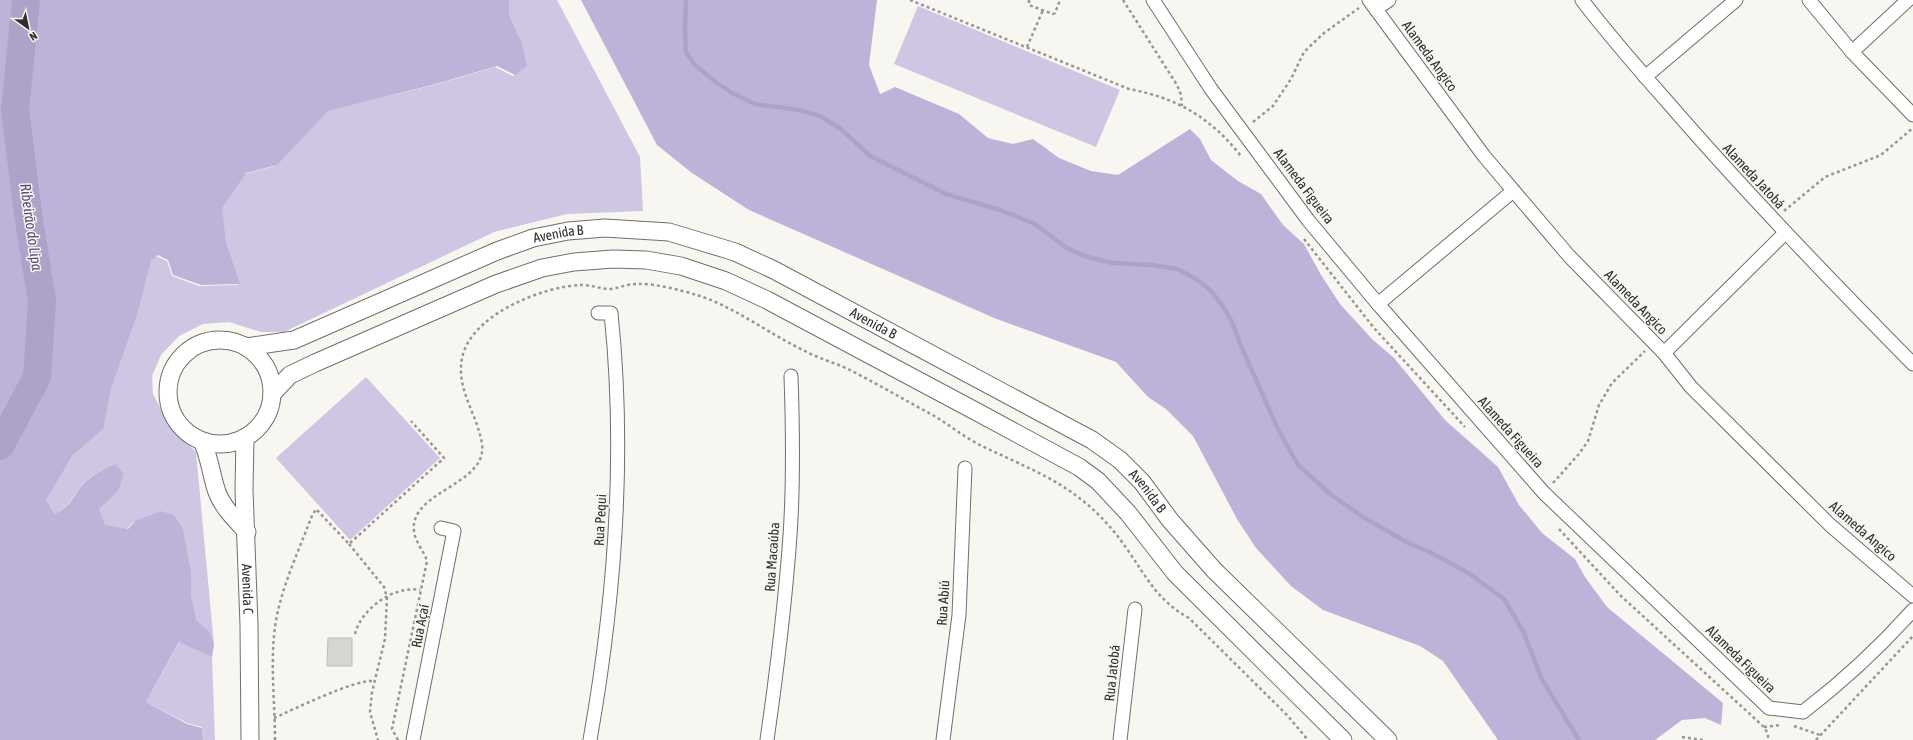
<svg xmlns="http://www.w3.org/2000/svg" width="1913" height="740" viewBox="0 0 1913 740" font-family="'Asap Condensed',sans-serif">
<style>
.green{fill:#cec6e2}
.forest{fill:#beb2d9}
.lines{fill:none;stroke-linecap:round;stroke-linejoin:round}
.stream{stroke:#aea2c8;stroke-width:4.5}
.river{stroke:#aea2c8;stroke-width:28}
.building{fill:#d8d6d0;stroke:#bdbbb6}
.minor-casing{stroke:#706f6a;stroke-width:15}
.tertiary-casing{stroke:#706f6a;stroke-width:19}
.path{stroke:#979692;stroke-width:2.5;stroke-dasharray:3 3;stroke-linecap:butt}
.minor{stroke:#fff;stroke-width:13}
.tertiary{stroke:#fff;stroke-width:17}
.labels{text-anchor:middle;stroke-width:3;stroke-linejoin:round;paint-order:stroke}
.street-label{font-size:14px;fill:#2f2e2c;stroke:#f8f6f0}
.water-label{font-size:15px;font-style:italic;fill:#5a487c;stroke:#f8f6f0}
</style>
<rect width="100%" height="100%" fill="#f8f6f0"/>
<g class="green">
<path d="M507 0H557L640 157 643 211 567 214 494 232 284 332H261L229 322 203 324 179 336 161 355 152 376 153 394 170 426 196 452 214 645 209 634 194 621 158 512 133 522 126 530 103 526 97 511 114 465C102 470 91 475 82 485 71 499 70 507 52 515L44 501 105 405 149 261 156 256 167 261 172 276 199 286 238 285 224 245 221 209 244 174 275 166 326 111 434 85 495 67 513 76 525 67 507 17Z"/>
<path d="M918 6 1120 90 1096 147 894 64Z"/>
<path d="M366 377 440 458 350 540 276 458Z"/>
<path d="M180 641 212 657 215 740H203L202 727 187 723 146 702Z"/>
</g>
<g class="forest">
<path d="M0 0H509V16L522 44 527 66 515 75 497 66 436 84 328 111 277 165 246 173 222 208 226 243 240 284 201 285 173 275 168 260 158 255 151 260 137 315 111 388 103 429 73 455 46 500 54 514C74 505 72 496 85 482 94 474 104 469 115 464L124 474 118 491 99 509 105 525 128 529 135 521 160 511 174 515 183 529 191 573V596L196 620 210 633 214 645 212 657 179 642 146 702 187 724 202 728 203 740H0Z"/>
<path d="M581 0H877L869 65 880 94 895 87 959 114 988 138 1013 144 1033 139 1059 158 1091 171 1118 175 1190 129 1200 139 1211 160 1238 181 1261 194 1283 225 1304 244 1321 275 1340 304 1372 339 1394 358 1445 420 1498 467 1519 505 1542 533 1575 559 1585 577 1607 607 1723 703 1721 725 1705 718 1682 720 1655 740H1498L1443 661 1420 646 1323 610 1291 586 1256 548 1237 519 1193 436 1166 409 1148 397 1116 362 994 318 749 210 692 173 657 145Z"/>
</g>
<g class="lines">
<path class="stream" d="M686 0 685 30 686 52 695 65 717 83 732 93 755 104 799 110 820 116 841 129 870 156 946 194 1000 210 1035 224 1067 248 1084 256 1113 263 1152 265 1177 269 1196 279 1210 290 1222 305 1232 322 1241 346 1277 427 1298 465 1330 494 1363 517 1410 544 1428 551 1470 574 1504 599 1523 631 1541 677 1549 691 1579 740"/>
<path class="river" d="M0 446 37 377 42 301 28 214 15 110 26 0"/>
</g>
<path class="building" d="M328 638H352V666H327Z"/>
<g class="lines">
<g class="minor-casing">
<g id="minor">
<path d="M1153 0 1211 89 1308 220 1378 304 1544 493 1769 708 1803 712C1842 682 1880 647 1913 610"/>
<path d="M1369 0 1484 156 1569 256 1664 353 1691 387 1830 525 1913 596"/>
<path d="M1582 0C1610 37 1640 71 1671 106 1748 195 1830 280 1913 364"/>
<path d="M1809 0 1852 52 1913 115"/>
<path d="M1376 9 1389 0"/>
<path d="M1852 52 1908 0"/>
<path d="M1645 77 1736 0"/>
<path d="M1378 304 1513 191"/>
<path d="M1664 353 1785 233"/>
<path d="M413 740 454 531 441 528"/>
<path d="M590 740C615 599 626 456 611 313H598"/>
<path d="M767 740C776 677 784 613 789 549 794 491 793 433 791 376"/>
<path d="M943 740 959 615 965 468"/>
<path d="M1120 740 1135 609"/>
</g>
</g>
<g class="tertiary-casing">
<g id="tertiary">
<circle cx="220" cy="392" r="52"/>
<path id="s1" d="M246 347 294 340 497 251 533 238 568 231 605 228 669 232 735 252 774 270 1092 440 1120 460 1142 482 1170 520 1214 570 1388 740"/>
<path d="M272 394 290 375 315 363 496 284 542 268 574 262 613 259 646 260 681 266 726 281 767 300 979 413 1079 467 1098 481 1128 513 1175 573 1343 740"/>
<path id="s2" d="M245 438 244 490 249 625 250 740"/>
<path d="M202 441C210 458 211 475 217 492 223 508 236 520 247 532"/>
</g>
</g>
<g class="path">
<path d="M910 0 1129 89C1177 98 1210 117 1241 156"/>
<path d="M1029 0V5L1053 14 1055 13 1060 0"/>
<path d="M1123 0 1177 85 1181 95 1182 106"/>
<path d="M1027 47 1043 10"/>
<path d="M1253 122 1273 106 1291 79 1304 52 1324 33 1359 8"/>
<path d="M1784 211 1825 177 1881 155 1913 128"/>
<path d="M1304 239 1374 328 1465 427"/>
<path d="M1553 483 1579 454 1588 441 1599 405 1612 383 1645 351"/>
<path d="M1559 529 1621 596 1764 727 1768 734V740"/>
<path d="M349 544 384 587 387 598 385 639 372 692 370 712 378 740"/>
<path d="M355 634C361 609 394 585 420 590"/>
<path d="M274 718C295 709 355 679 374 681"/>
<path d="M1794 726 1820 735"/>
<path d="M1764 727 1781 725"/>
<path d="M1682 737 1703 740"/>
<path d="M275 740C275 703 270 664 275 627 280 590 298 553 311 518L316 509 349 544 444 458 411 421"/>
<path d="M398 740 392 729 427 561C424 551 415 542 414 531 409 491 488 485 482 444 477 412 454 388 463 354 475 313 544 286 582 285 592 285 600 289 610 289 619 288 627 284 637 284 654 283 680 290 697 295 735 307 769 334 805 351 818 358 832 362 846 368 874 382 901 398 929 413 946 422 962 436 980 445 1014 462 1048 474 1078 497 1097 511 1114 530 1127 549 1147 578 1158 601 1189 618L1287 715 1308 740"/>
<path d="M1816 740 1913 636"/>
</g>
<use href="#minor" class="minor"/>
<use href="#tertiary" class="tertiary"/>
</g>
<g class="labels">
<g class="street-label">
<text transform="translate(1430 56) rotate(54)" y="5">Alameda Angico</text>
<text transform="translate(1754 176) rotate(47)" y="5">Alameda Jatobá</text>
<text transform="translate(1304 186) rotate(53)" y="5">Alameda Figueira</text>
<text dy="5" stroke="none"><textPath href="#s1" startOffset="334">Avenida B</textPath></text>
<text transform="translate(1636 302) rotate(46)" y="5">Alameda Angico</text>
<text dy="5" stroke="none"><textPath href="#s1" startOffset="670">Avenida B</textPath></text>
<text transform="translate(1511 432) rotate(48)" y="5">Alameda Figueira</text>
<text dy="5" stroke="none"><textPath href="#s1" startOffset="994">Avenida B</textPath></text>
<text transform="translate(600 520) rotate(-87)" y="5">Rua Pequi</text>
<text transform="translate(1863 531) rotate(41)" y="5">Alameda Angico</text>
<text transform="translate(772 557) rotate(-86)" y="5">Rua Macaúba</text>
<text dy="5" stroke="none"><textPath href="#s2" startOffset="151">Avenida C</textPath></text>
<text transform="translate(943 603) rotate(-86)" y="5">Rua Abiú</text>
<text transform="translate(420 626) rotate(-79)" y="5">Rua Açaí</text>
<text transform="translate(1741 659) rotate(44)" y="5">Alameda Figueira</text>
<text transform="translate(1112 673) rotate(-84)" y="5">Rua Jatobá</text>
</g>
<g class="water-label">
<text transform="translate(31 227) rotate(82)" y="5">Ribeirão do Lipa</text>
</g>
</g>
<g transform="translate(28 28) rotate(147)" stroke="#f8f6f0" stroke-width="3" paint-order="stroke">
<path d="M0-3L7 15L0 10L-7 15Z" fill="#2f2e2c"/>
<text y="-6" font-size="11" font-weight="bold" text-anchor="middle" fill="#2f2e2c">N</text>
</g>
</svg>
